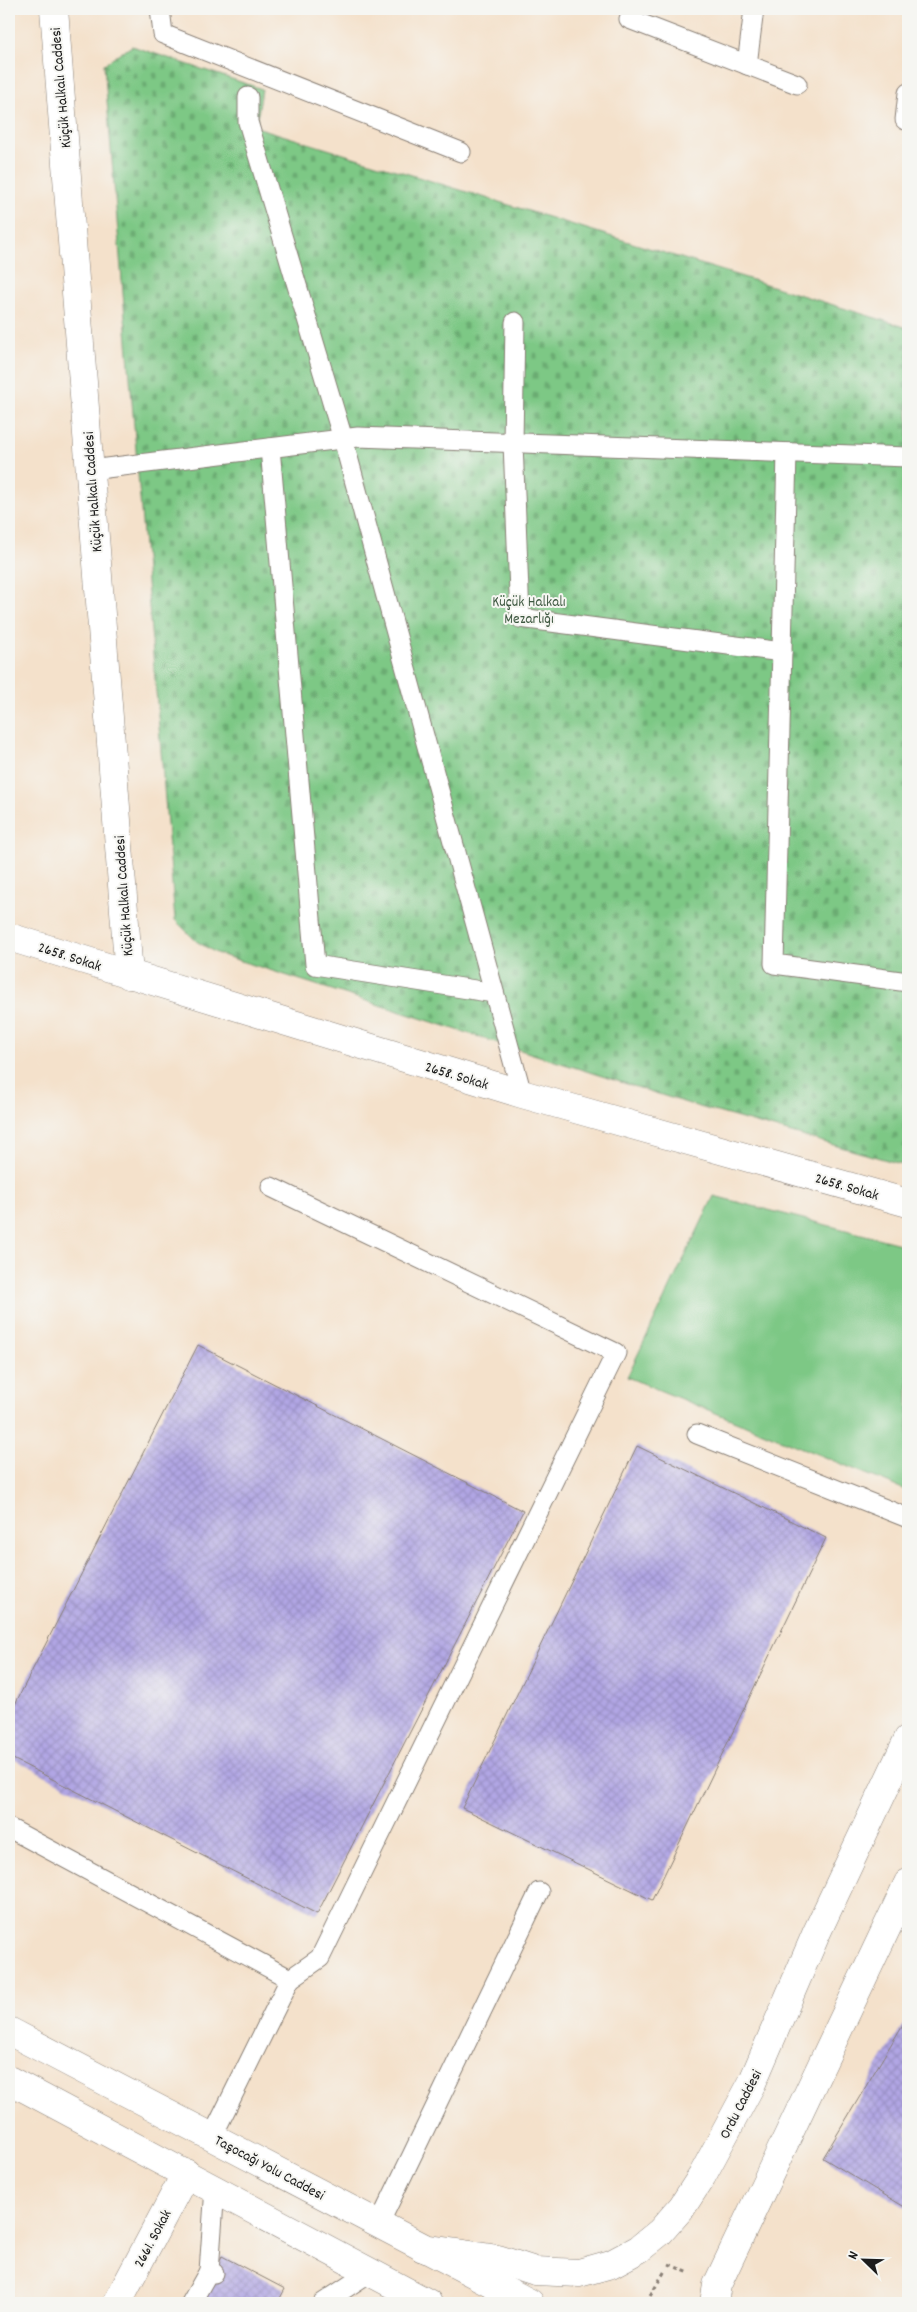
<svg xmlns="http://www.w3.org/2000/svg" width="917" height="2312" viewBox="0 0 917 2312" font-family="Dekko,sans-serif">
<style>
.grass{fill:#7dc885;stroke:#4c7250}
.cemetery{fill:url(#cemetery-stones);stroke:#4c7250}
.building{fill:url(#building-cross-hatch)}
.lines{fill:none;stroke-linecap:round;stroke-linejoin:round}
.lane-casing{stroke:#887e74;stroke-width:21}
.street-casing{stroke:#887e74;stroke-width:29}
.secondary-casing{stroke:#887e74;stroke-width:29}
.path{stroke:#887e74;stroke-width:3;stroke-dasharray:4 4;stroke-linecap:butt}
.lane{stroke:#fff;stroke-width:19}
.street{stroke:#fff;stroke-width:28}
.secondary{stroke:#fff;stroke-width:28}
.labels{text-anchor:middle;stroke-width:4;stroke-linejoin:round;paint-order:stroke}
.street-label{font-size:15px;fill:#1c1c1c;stroke:#f6f6f2}
.park-label{font-size:15px;fill:#3e5841;stroke:#f6f6f2}
</style>
<defs>
<pattern id="cemetery-stones" width="16" height="16" patternUnits="userSpaceOnUse" patternTransform="scale(1.25)"><rect width="16" height="16" fill="#7dc885"/><path d="M2 7V4a2 2 0 0 1 4 0v3zM10 15v-3a2 2 0 0 1 4 0v3z" fill="#6bab72"/></pattern>
<pattern id="building-cross-hatch" width="8" height="8" patternUnits="userSpaceOnUse" patternTransform="scale(1.25)"><rect width="8" height="8" fill="#b1a6e4"/><path d="M0 0l8 8M0 8l8-8" fill="none" stroke="#988ec3"/></pattern>
</defs>
<rect width="100%" height="100%" fill="#f6f6f2"/>
<filter id="ink" filterUnits="userSpaceOnUse"><feTurbulence type="fractalNoise" baseFrequency=".02" numOctaves="2"/><feDisplacementMap in="SourceGraphic" scale="10" xChannelSelector="R" yChannelSelector="G"/><feConvolveMatrix kernelMatrix="1 2 1 2 8 2 1 2 1" color-interpolation-filters="sRGB"/></filter>
<filter id="wash" filterUnits="userSpaceOnUse"><feTurbulence type="fractalNoise" baseFrequency=".0096" numOctaves="4" result="noise"/><feDisplacementMap in="SourceGraphic" scale="20" xChannelSelector="R" yChannelSelector="G"/><feGaussianBlur stdDeviation="1.12" result="paint"/><feColorMatrix in="noise" values="0 0 0 0 0 0 0 0 0 0 0 0 0 0 0 0 0 1.4 0 .05"/><feComposite in="paint" operator="in"/></filter>
<g filter="url(#wash)">
<rect width="100%" height="100%" fill="#f4e1cb"/>
<path class="grass" d="M714 1196 908 1246V1491L627 1377Z"/>
<path class="cemetery" d="M132 46 262 89 256 127 908 328V1166L696 1106 216 953 196 941 175 920 104 64Z"/>
<g id="blocks">
<g class="building">
<path d="M198 1345 523 1511 317 1914 9 1757V1716Z"/>
<path d="M637 1446 826 1538 652 1900 462 1808Z"/>
<path d="M908 2016V2209L823 2158Z"/>
<path d="M222 2256 285 2289 278 2302 281 2303H198Z"/>
</g>
</g>
</g>
<g filter="url(#ink)">
<use href="#blocks" fill-opacity="0" stroke="#887e74" stroke-width="1"/>
<g class="lines">
<g class="lane-casing">
<g id="lane">
<path d="M160 9 163 34 461 152"/>
<path d="M629 19 797 84"/>
<path d="M747 65 754 9"/>
<path d="M248 97V122L343 439 522 1094"/>
<path d="M905 120 908 93"/>
<path d="M515 322 513 443 520 618 782 652"/>
<path d="M270 448 315 965 494 993"/>
<path d="M787 453 774 964 908 982"/>
<path d="M90 470 358 437 908 457"/>
<path d="M271 1187 616 1353 320 1958 290 1979"/>
<path d="M697 1434 908 1518"/>
<path d="M9 1828 290 1979 212 2137"/>
<path d="M379 2224 539 1892"/>
<path d="M214 2273 209 2271 215 2188"/>
<path d="M191 2303 209 2271"/>
<path d="M323 2303 370 2272"/>
</g>
</g>
<g class="street-casing">
<g id="street">
<path d="M54 9 129 975"/>
<path d="M9 937 522 1094 908 1203"/>
<path d="M117 2303 186 2173"/>
</g>
</g>
<g class="secondary-casing">
<g id="secondary">
<path d="M9 2031 530 2303"/>
<path d="M9 2080 428 2303"/>
<path d="M423 2248 498 2259 535 2271 579 2273 611 2264 639 2249 660 2232 682 2207 702 2176 752 2083 816 1934 908 1739"/>
<path d="M714 2303 717 2285 908 1883"/>
</g>
</g>
<g class="path">
<path d="M669 2264 689 2273"/>
<path d="M646 2303 666 2269"/>
</g>
<use href="#lane" class="lane"/>
<use href="#street" class="street"/>
<use href="#secondary" class="secondary"/>
</g>
</g>
<g class="labels">
<g class="street-label">
<text transform="translate(60 88) rotate(-95)" y="5">Küçük Halkalı Caddesi</text>
<text transform="translate(92 492) rotate(-94)" y="5">Küçük Halkalı Caddesi</text>
<text transform="translate(123 896) rotate(-94)" y="5">Küçük Halkalı Caddesi</text>
<text transform="translate(70 956) rotate(18)" y="5">2658. Sokak</text>
<text transform="translate(457 1075) rotate(17)" y="5">2658. Sokak</text>
<text transform="translate(847 1186) rotate(16)" y="5">2658. Sokak</text>
<text transform="translate(740 2104) rotate(-63)" y="5">Ordu Caddesi</text>
<text transform="translate(270 2167) rotate(28)" y="5">Taşocağı Yolu Caddesi</text>
<text transform="translate(152 2238) rotate(-62)" y="5">2661. Sokak</text>
</g>
<g class="park-label">
<text x="529" y="606">Küçük Halkalı<tspan x="529" dy="17">Mezarlığı</tspan></text>
</g>
</g>
<rect width="917" height="2312" fill="none" stroke="#f6f6f2" stroke-width="30"/>
<g transform="translate(864 2260) rotate(293)" stroke="#f6f6f2" stroke-width="4" paint-order="stroke">
<path d="M0-4L9 19L0 12L-9 19Z" fill="#1c1c1c"/>
<text y="-8" font-size="14" font-weight="bold" text-anchor="middle" fill="#1c1c1c">N</text>
</g>
</svg>
